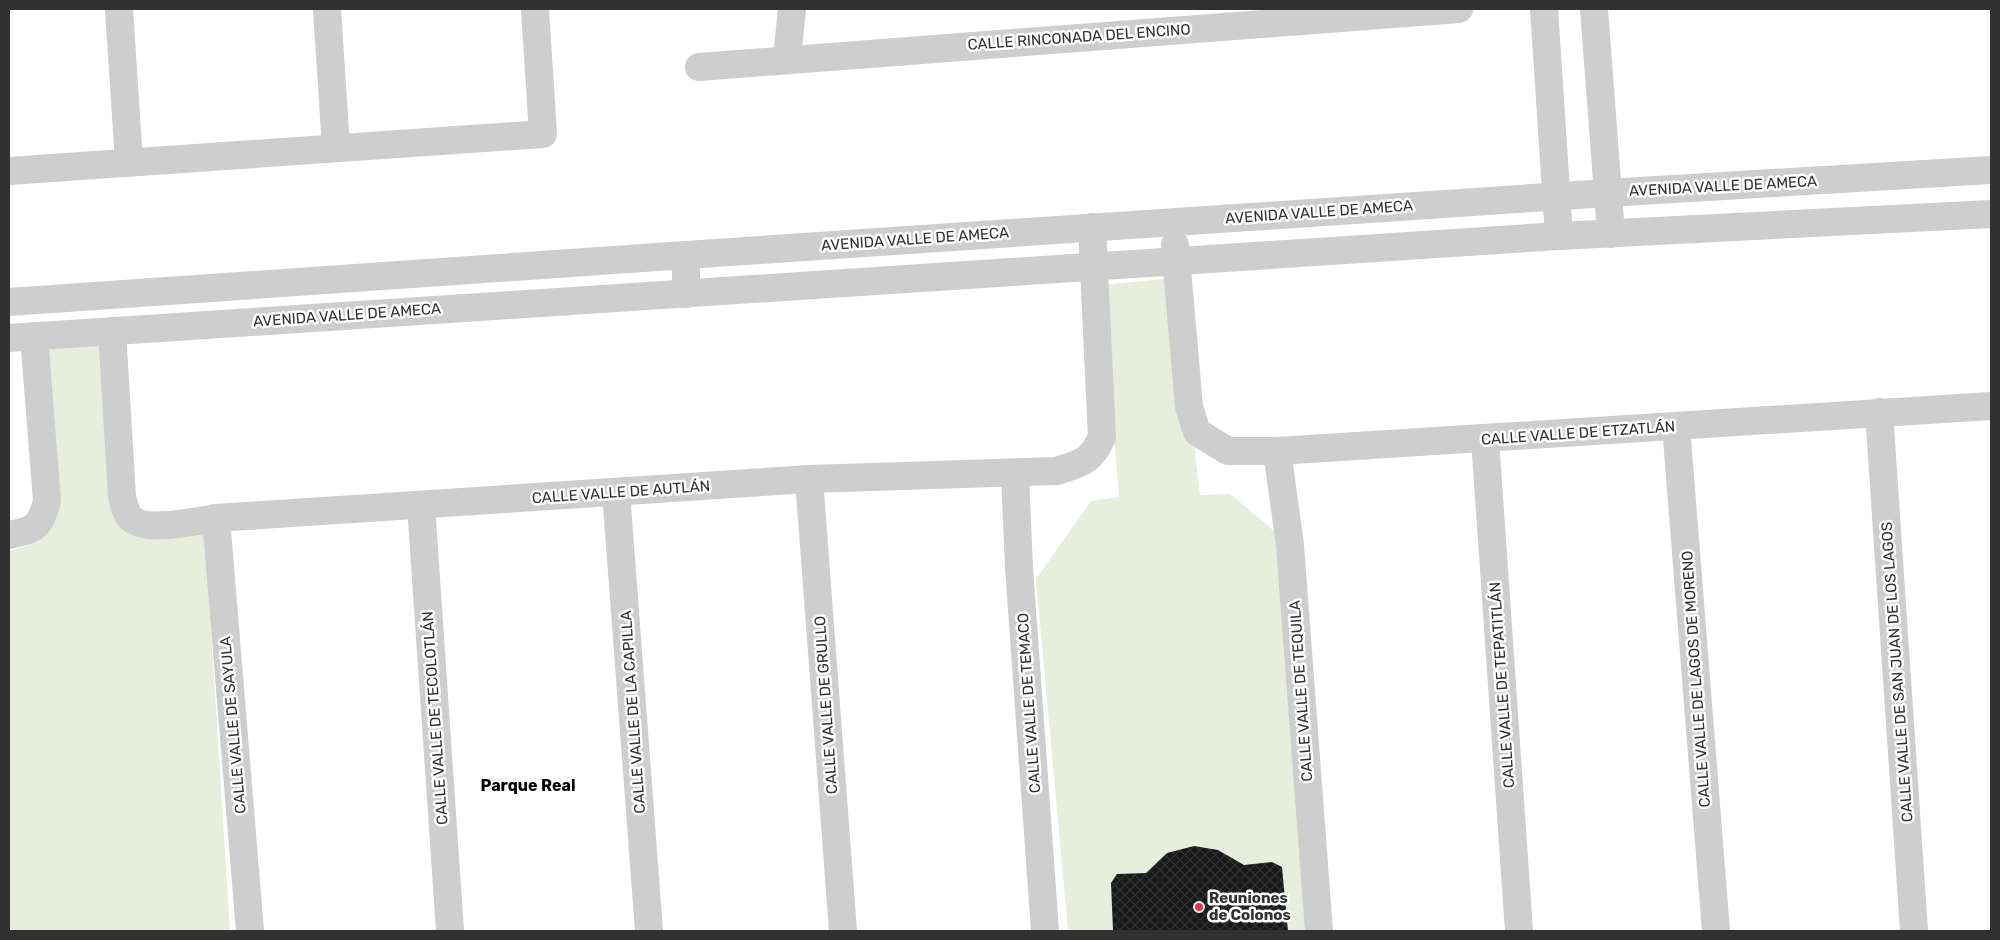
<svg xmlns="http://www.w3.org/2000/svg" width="2000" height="940" viewBox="0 0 2000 940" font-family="Rubik,sans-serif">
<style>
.park{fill:#e8eede}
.building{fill:url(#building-cross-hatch)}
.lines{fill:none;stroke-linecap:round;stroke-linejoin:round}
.minor{stroke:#cecece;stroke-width:28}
.poi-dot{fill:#ee2d43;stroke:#fff;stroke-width:2}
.labels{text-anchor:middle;stroke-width:5;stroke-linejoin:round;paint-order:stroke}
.street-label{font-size:15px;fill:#313131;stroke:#fff}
.poi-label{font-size:15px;font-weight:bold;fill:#313131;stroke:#fff;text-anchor:start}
.neighbourhood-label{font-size:16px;font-weight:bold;fill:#000;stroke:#fff}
</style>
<defs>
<pattern id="building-cross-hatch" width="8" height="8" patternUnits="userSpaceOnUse" patternTransform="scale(1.25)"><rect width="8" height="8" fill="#181818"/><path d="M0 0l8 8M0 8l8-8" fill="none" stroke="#313131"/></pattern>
</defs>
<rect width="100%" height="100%" fill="#fff"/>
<g class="park">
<path d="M1174 278 1200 495 1230 494 1287 542 1310 931H1068L1036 579 1091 501 1119 497 1102 285Z"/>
<path d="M104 343 114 498 166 534H205L230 931H9V551L28 546 51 523 46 350Z"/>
</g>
<path class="building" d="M1194 846 1218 850 1244 865 1272 862 1282 867 1288 931H1113L1111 883 1117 874 1146 873 1167 853Z"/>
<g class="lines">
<g class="minor">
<path d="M119 9 129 162"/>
<path d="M327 9 336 148"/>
<path d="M1544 9 1559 236"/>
<path d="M1594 9 1611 234"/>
<path d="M787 59 792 9"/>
<path d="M699 67 1459 9"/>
<path d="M9 171 543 134 535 9"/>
<path d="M1175 245 1189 407 1197 432 1228 451H1277L1991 406"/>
<path d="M686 294V255L1607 193 1991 170"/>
<path d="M9 302 686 255"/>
<path d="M112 331 122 497C124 503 125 511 129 516 142 534 196 521 216 518L809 479 1057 471C1081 463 1091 462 1102 437L1092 227"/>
<path d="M9 338 1559 236 1991 214"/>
<path d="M1879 412 1914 931"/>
<path d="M1676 426 1716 931"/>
<path d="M1485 439 1519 931"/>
<path d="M1277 451 1290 545 1319 931"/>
<path d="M1015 474 1019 568 1045 931"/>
<path d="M809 479 843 931"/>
<path d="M616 492 649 931"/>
<path d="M421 505 450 931"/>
<path d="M216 518 250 931"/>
<path d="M9 535C35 530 40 527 47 501L34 336"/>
</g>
</g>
<circle class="poi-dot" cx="1199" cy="907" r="5"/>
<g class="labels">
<g class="street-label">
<text transform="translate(1079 37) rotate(-4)" y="5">CALLE RINCONADA DEL ENCINO</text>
<text transform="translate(1723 186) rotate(-3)" y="5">AVENIDA VALLE DE AMECA</text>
<text transform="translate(1319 212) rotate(-4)" y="5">AVENIDA VALLE DE AMECA</text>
<text transform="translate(915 239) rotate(-4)" y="5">AVENIDA VALLE DE AMECA</text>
<text transform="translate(347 315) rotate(-4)" y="5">AVENIDA VALLE DE AMECA</text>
<text transform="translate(1578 433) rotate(-4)" y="5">CALLE VALLE DE ETZATLÁN</text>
<text transform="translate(621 492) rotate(-4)" y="5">CALLE VALLE DE AUTLÁN</text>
<text transform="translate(1897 672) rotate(-94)" y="5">CALLE VALLE DE SAN JUAN DE LOS LAGOS</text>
<text transform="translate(1696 679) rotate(-94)" y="5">CALLE VALLE DE LAGOS DE MORENO</text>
<text transform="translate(1502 685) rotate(-94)" y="5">CALLE VALLE DE TEPATITLÁN</text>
<text transform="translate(1301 691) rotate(-94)" y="5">CALLE VALLE DE TEQUILA</text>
<text transform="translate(1029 703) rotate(-94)" y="5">CALLE VALLE DE TEMACO</text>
<text transform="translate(826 705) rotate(-94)" y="5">CALLE VALLE DE GRULLO</text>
<text transform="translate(633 712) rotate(-94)" y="5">CALLE VALLE DE LA CAPILLA</text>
<text transform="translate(435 718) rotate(-94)" y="5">CALLE VALLE DE TECOLOTLÁN</text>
<text transform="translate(233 725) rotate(-95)" y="5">CALLE VALLE DE SAYULA</text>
</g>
<g class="poi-label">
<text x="1209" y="903">Reuniones<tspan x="1209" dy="17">de Colonos</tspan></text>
</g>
<g class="neighbourhood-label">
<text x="528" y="791">Parque Real</text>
</g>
</g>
<rect width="2000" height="940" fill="none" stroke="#313131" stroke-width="20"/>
</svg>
